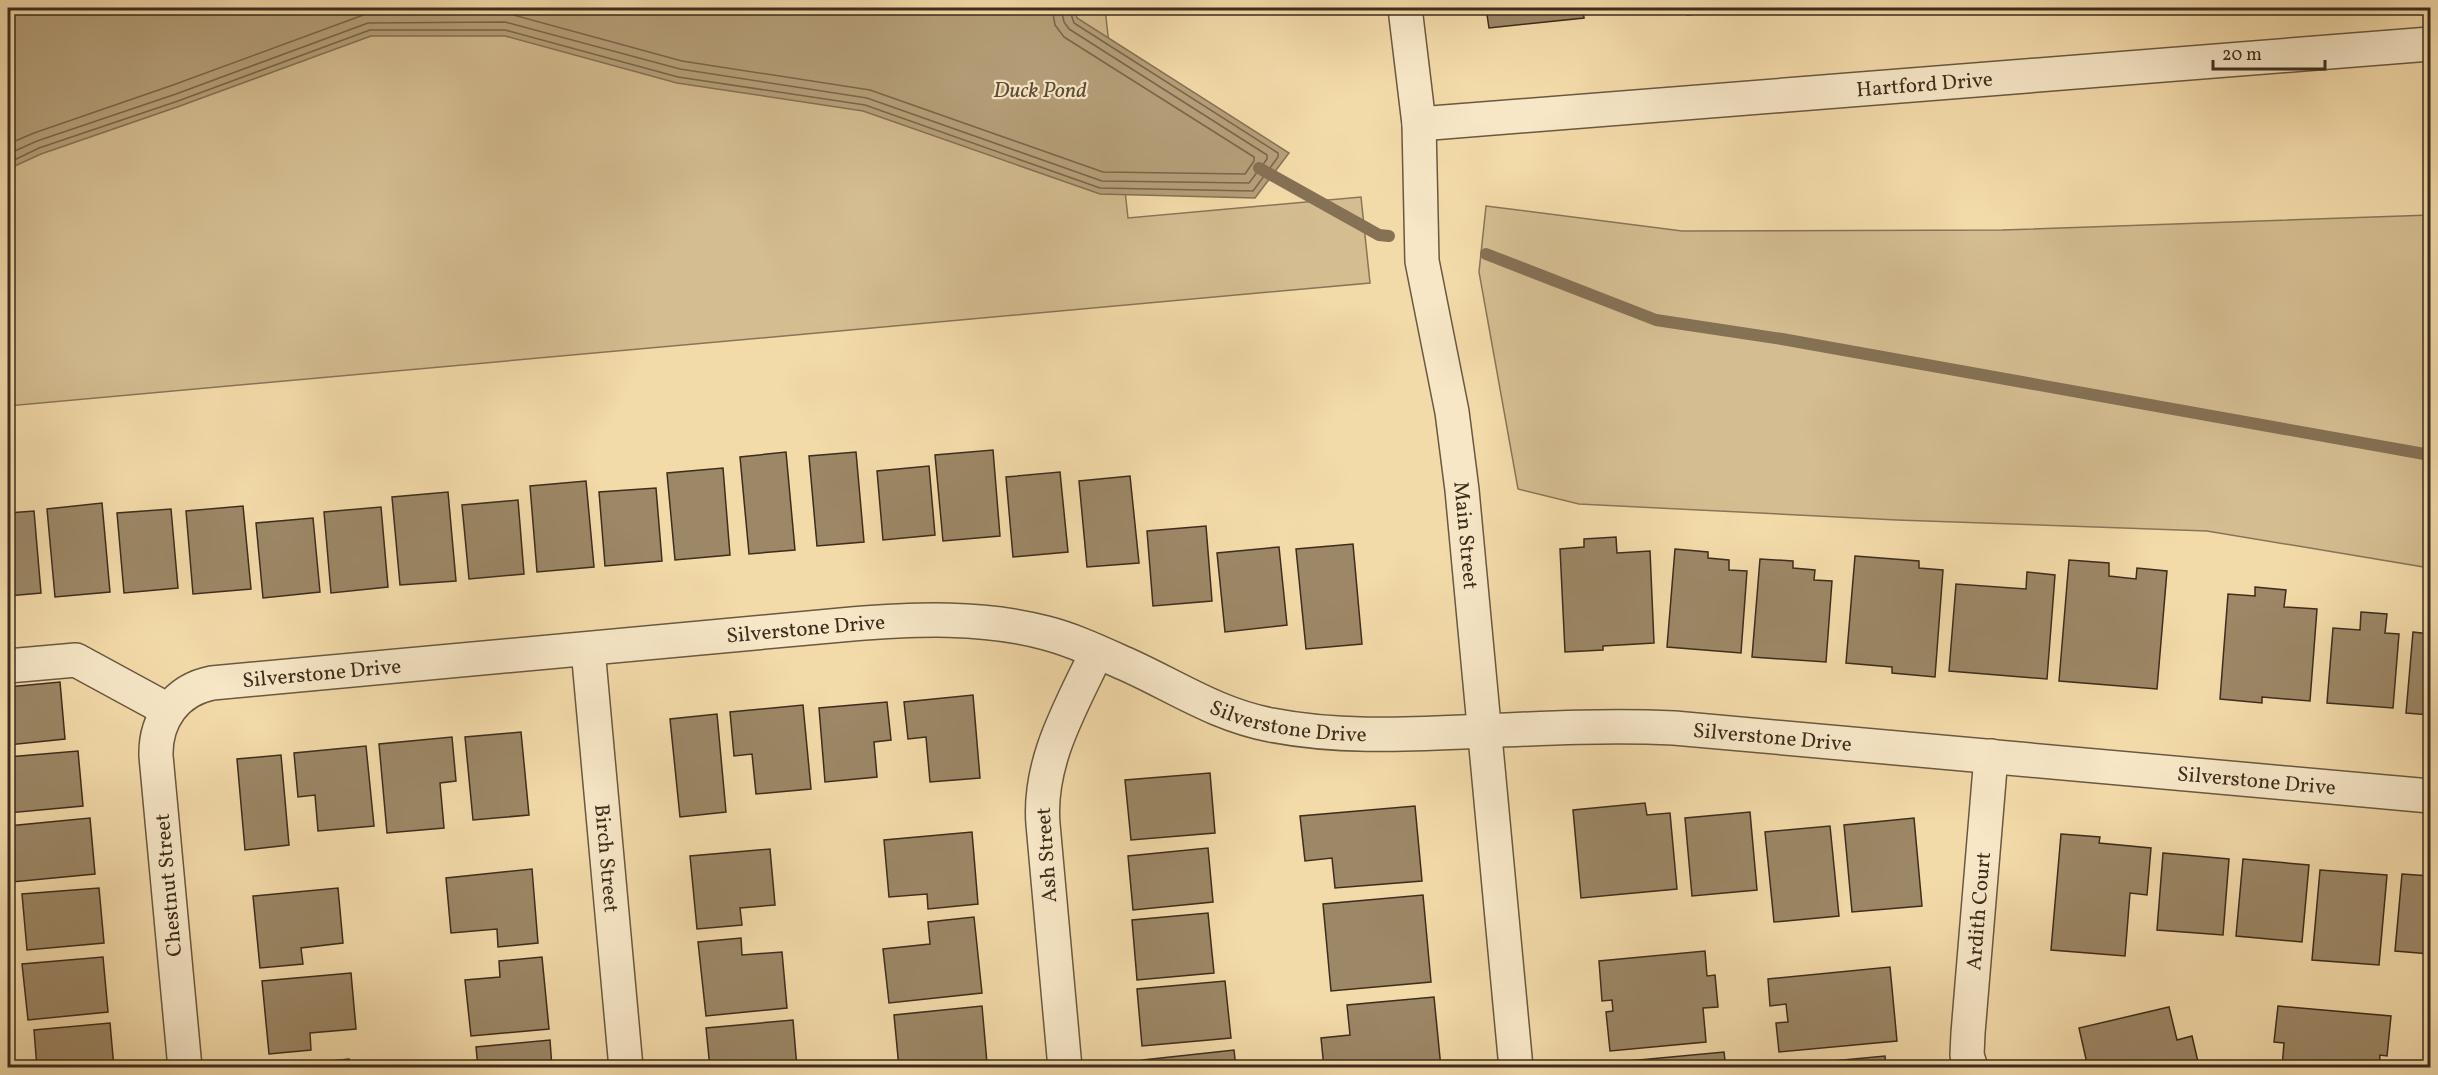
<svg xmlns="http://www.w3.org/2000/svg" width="2438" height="1075" viewBox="0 0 2438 1075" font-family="Vollkorn,serif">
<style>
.green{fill:#d4bd91;stroke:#887557;stroke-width:1.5}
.water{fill:#b59f79;stroke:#857154;stroke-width:1.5}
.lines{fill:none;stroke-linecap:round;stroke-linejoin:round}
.shore{stroke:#79664b;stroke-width:1.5}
.stream{stroke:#857154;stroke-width:12}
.building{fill:#9c8766;stroke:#3d2d1d;stroke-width:1.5}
.minor-casing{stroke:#6a5840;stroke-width:36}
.minor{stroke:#f7e7c7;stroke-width:33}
.labels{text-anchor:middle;stroke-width:4.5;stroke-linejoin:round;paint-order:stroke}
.street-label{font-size:21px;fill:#3d2d1d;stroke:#f7e7c7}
.water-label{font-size:22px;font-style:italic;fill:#5b4a34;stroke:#f7e7c7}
</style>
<rect width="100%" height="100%" fill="#f3daa9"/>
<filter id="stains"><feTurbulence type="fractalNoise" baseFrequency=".00333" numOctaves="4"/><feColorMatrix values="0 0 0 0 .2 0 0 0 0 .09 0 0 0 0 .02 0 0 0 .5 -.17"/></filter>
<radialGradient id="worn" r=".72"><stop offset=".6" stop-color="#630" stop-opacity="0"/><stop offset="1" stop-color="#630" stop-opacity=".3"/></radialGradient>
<g class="green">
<path d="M8 8H1105L1128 218 1361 197 1370 283 8 406Z"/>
<path d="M1486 206 1682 231 2002 230 2430 215V568L2207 531 1897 520 1579 504 1518 489 1479 272Z"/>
</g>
<path class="water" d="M8 8H1075L1077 18 1289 153 1255 198 1100 194 863 111 677 83 505 36H371L180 106 41 154 8 169Z"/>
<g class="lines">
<g class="shore">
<path d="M8 144 34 133 173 85 366 14 506 13 682 61 870 90 1103 172 1245 174 1254 161V157L1064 37 1055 25 1052 8"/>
<path d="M8 154 37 141 176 94 368 23 505 22 680 69 867 98 1102 181 1249 183 1267 159V155L1069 29 1064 22 1061 8"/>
<path d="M8 163 39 148 178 101 370 30H505L678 77 865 105 1100 188 1253 191 1278 157V153L1074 23 1069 8"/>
</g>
<g class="stream">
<path d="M1259 168 1379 235 1389 236"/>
<path d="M1486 254 1656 320 1782 339 2430 455"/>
</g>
</g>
<g class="building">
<path d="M1486 8H1583L1584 18 1489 28Z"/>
<path d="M1686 8H1726V11L1687 15Z"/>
<path d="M993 450 1000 536 943 541 935 455Z"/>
<path d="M786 452 795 550 749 554 740 457Z"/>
<path d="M856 452 864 542 817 546 809 456Z"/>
<path d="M929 466 935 535 883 540 877 471Z"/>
<path d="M723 468 730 555 675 560 667 473Z"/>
<path d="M1060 472 1068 552 1013 557 1006 477Z"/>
<path d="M1130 476 1139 563 1087 567 1079 481Z"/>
<path d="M586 481 594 567 537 572 530 486Z"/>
<path d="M656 488 662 561 605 566 599 492Z"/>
<path d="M448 492 456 581 400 585 392 497Z"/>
<path d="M518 500 524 574 469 579 462 505Z"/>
<path d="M102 503 110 592 55 597 47 509Z"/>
<path d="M243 506 251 589 193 594 186 511Z"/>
<path d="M381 507 388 587 331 593 324 512Z"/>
<path d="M171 509 178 588 124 593 117 513Z"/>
<path d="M34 511 41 593 8 596V513Z"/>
<path d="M313 518 320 592 263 598 256 523Z"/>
<path d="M1206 526 1212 601 1153 606 1147 531Z"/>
<path d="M1616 537 1617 553 1650 551 1654 643 1603 646V650L1565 652 1560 549 1584 547V539Z"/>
<path d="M1353 544 1362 644 1306 649 1296 549Z"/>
<path d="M1279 547 1287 625 1225 632 1217 553Z"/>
<path d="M1675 549 1708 552V558L1729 560V570L1747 571 1741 653 1667 647Z"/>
<path d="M1855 556 1919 561V568L1943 570 1935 677 1892 673V667L1846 663Z"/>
<path d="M1760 559 1793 561V568L1815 570 1814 580 1832 581 1826 662 1752 657Z"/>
<path d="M2069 560 2109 563V576L2136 579 2137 568 2167 571 2157 689 2059 681Z"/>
<path d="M2027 572 2055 575 2047 679 1949 671 1956 584 2026 589Z"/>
<path d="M2255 587 2286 590 2284 607 2317 609 2310 701 2262 697V703L2220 699 2228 594 2255 596Z"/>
<path d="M2361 612 2387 614 2385 633 2399 634 2393 708 2327 703 2333 628 2360 630Z"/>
<path d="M2413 632 2430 634V715L2406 713Z"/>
<path d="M60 682 65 739 8 745V687Z"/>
<path d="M973 695 980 778 930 782 926 737 908 739 904 702Z"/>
<path d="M887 702 891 740 874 742 877 777 825 782 819 708Z"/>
<path d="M803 705 811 789 756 794 752 754 734 756 730 712Z"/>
<path d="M717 714 726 812 680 817 670 719Z"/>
<path d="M521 732 529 815 473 820 465 737Z"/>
<path d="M452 737 456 781 440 783 444 828 387 833 379 744Z"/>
<path d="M366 746 374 826 318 831 315 795 298 797 294 753Z"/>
<path d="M78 751 83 806 8 813V757Z"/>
<path d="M281 755 289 845 245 850 237 759Z"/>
<path d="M1210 773 1215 833 1131 840 1125 780Z"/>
<path d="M1645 803 1647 815 1670 813 1677 889 1581 898 1573 810Z"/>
<path d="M1415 806 1422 881 1335 888 1332 858 1305 861 1300 816Z"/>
<path d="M1750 812 1757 890 1692 896 1685 818Z"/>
<path d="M90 818 95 874 12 882 8 826Z"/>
<path d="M1914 818 1922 906 1852 912 1844 825Z"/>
<path d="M1830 826 1839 916 1774 922 1765 832Z"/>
<path d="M972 832 978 904 928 909 927 894 889 897 884 840Z"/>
<path d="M2061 834 2100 837 2099 843 2151 848 2147 895 2130 893 2125 956 2051 950Z"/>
<path d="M1208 848 1213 902 1133 910 1128 856Z"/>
<path d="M770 849 775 905 740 908 742 925 697 929 690 856Z"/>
<path d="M2163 853 2229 859 2223 935 2157 930Z"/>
<path d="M2243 859 2309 865 2302 942 2236 936Z"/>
<path d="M532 869 538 943 498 947 497 929 451 933 446 878Z"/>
<path d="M2320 870 2387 875 2379 965 2312 960Z"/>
<path d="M2402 874 2430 876V954L2395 951Z"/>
<path d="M99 888 104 943 27 950 22 894Z"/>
<path d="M338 888 343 943 301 948 303 964 260 968 253 896Z"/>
<path d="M1423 895 1431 982 1331 991 1323 904Z"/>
<path d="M1208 913 1214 973 1137 980 1132 920Z"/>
<path d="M974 917 982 993 889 1003 883 949 930 944 928 922Z"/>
<path d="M741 938 742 955 782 952 787 1008 706 1016 698 942Z"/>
<path d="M1705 951 1707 976 1715 975 1718 1007 1703 1008 1706 1042 1610 1051 1606 1012 1613 1011 1612 1000 1602 1001 1599 961Z"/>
<path d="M103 957 108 1012 28 1020 22 964Z"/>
<path d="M542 957 549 1029 471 1036 465 980 500 977 499 961Z"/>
<path d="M1890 967 1897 1041 1779 1052 1776 1023 1788 1022 1786 1004 1770 1006 1768 979Z"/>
<path d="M351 973 356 1029 310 1033 311 1050 269 1054 262 981Z"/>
<path d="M1225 981 1231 1038 1142 1046 1137 989Z"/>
<path d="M1434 997 1441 1068H1324L1321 1038 1350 1035 1347 1005Z"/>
<path d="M982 1006 987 1063 945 1068H899L894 1015Z"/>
<path d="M2278 1006 2391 1016 2387 1056 2380 1055 2379 1068H2282L2284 1043 2274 1042Z"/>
<path d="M2169 1007 2177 1040 2192 1036 2199 1066 2088 1068 2079 1028Z"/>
<path d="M793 1020 797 1068H710L706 1028Z"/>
<path d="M110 1023 114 1068H37L34 1030Z"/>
<path d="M550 1040 552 1068H478L476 1047Z"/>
<path d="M1234 1050 1236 1068H1144L1143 1060Z"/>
<path d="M1724 1052 1726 1068H1608L1607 1063Z"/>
<path d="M1885 1056 1886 1068H1778V1066Z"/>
<path d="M349 1059 350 1068H269V1067Z"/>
</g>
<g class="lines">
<g class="minor-casing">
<g id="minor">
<path id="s1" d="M1405 8 1419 124 1422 261 1452 412 1462 490 1516 1068"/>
<path id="s2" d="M1419 124 2430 44"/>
<path id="s3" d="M588 649 626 1068"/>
<path d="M8 666 76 660 168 710"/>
<path id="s4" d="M185 1068 156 756C155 720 176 690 212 683L852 624C916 619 982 616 1046 633 1074 640 1103 654 1130 666 1178 688 1218 715 1271 725 1343 739 1412 734 1484 731 1547 728 1611 725 1674 728L2430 796"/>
<path d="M1065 1068 1043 824C1038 762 1071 707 1097 652"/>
<path id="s5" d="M1971 1068 1967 1055 1968 1033 1991 756"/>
</g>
</g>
<use href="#minor" class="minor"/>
</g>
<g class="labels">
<g class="street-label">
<text dy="7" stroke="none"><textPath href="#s2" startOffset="507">Hartford Drive</textPath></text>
<text dy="7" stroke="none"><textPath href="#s1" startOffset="532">Main Street</textPath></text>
<text dy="7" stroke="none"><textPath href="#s4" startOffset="1010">Silverstone Drive</textPath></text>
<text dy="7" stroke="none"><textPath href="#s4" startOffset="524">Silverstone Drive</textPath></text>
<text dy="7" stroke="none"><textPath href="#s4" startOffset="1512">Silverstone Drive</textPath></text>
<text dy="7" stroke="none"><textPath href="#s4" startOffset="1998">Silverstone Drive</textPath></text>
<text dy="7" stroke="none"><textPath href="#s4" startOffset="2484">Silverstone Drive</textPath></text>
<text transform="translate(1046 855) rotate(-94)" y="7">Ash Street</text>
<text dy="7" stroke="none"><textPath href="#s3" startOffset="210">Birch Street</textPath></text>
<text transform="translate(168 885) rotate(-95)" y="7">Chestnut Street</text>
<text dy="7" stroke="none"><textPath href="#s5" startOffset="158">Ardith Court</textPath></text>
</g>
<g class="water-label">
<text x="1040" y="97">Duck Pond</text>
</g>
</g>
<rect width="2438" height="1075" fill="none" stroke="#f3daa9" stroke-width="30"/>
<rect x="9" y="9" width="2420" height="1057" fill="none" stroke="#3d2d1d" stroke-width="3"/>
<rect x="15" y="15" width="2408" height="1045" fill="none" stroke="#3d2d1d" stroke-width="1.5"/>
<path d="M2213 60v9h112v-9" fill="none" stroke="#3d2d1d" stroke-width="3"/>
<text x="2222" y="60" font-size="18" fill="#3d2d1d" stroke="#f7e7c7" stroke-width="4.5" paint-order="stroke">20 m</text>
<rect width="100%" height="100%" filter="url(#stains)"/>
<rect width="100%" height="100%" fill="url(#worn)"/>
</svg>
